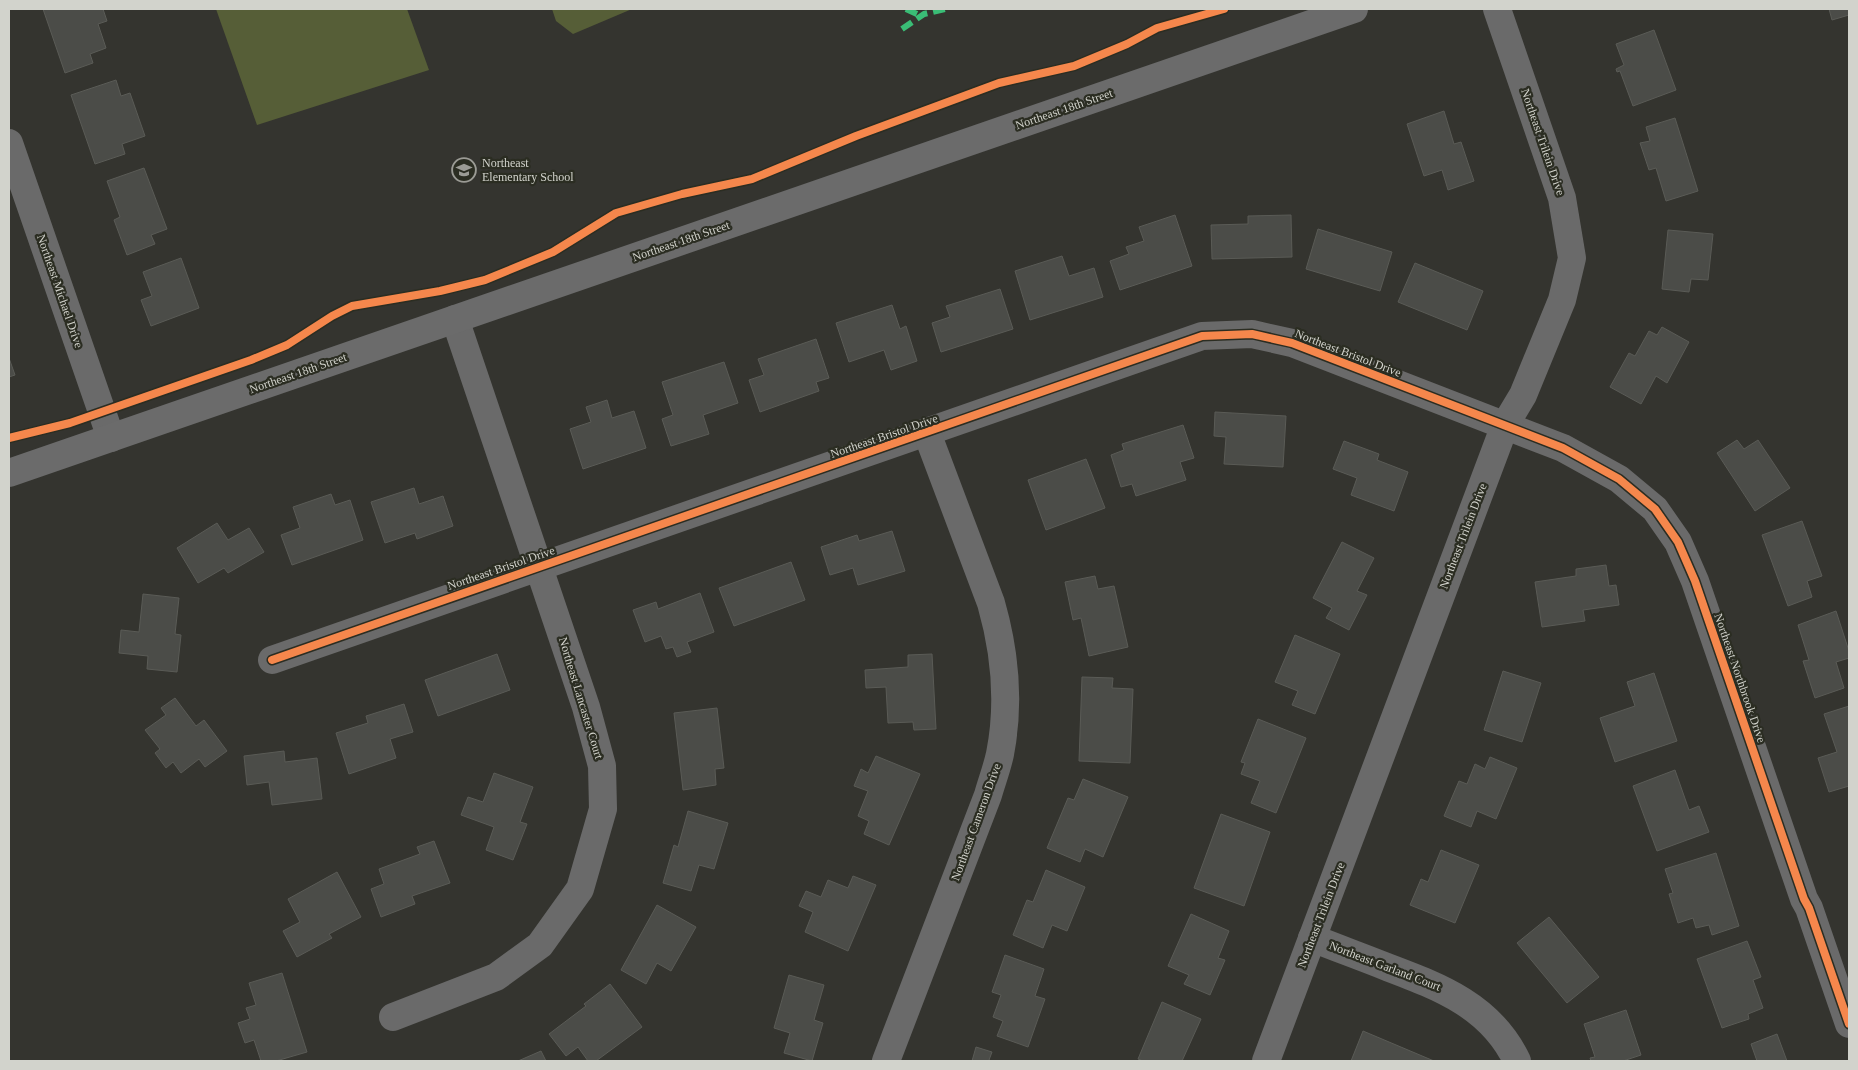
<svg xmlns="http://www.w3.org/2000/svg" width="1858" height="1070" viewBox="0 0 1858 1070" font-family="Georgia,serif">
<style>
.green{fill:#565e37}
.building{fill:#4b4c48;stroke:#5a5b56}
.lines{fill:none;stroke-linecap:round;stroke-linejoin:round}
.minor{stroke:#6a6a6a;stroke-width:28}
.tertiary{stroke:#6a6a6a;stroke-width:28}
.secondary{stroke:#6b6b6b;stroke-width:28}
.quiet{stroke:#3abd76;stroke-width:6;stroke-dasharray:12 6;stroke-linecap:butt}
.cycleway-casing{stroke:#2b2d22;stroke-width:11}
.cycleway{stroke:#f5874c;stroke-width:8}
.labels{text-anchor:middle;stroke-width:4.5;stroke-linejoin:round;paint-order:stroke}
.street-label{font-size:12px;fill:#d2d3cc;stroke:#2b2d22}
.poi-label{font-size:12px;fill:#d2d3cc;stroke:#2b2d22;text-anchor:start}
</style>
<rect width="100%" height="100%" fill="#34342f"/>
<g class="green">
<path d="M216 9H407L429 70 257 125Z"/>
<path d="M552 9H632L573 34 556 21Z"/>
</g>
<g class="building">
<path d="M43 9H103L107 21 98 24 106 48 90 54 93 63 65 73Z"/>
<path d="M1829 9H1849V15L1832 20Z"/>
<path d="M1654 30 1676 90 1633 106 1620 71 1617 72 1616 69 1624 65 1616 44Z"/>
<path d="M116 80 121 96 130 93 145 136 122 144 125 154 95 164 71 95Z"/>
<path d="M1444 111 1454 144 1461 142 1474 181 1448 190 1442 170 1424 176 1407 124Z"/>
<path d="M1675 118 1698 191 1666 201 1656 168 1649 170 1640 143 1650 141 1646 127Z"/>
<path d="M144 168 167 229 151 235 155 244 127 255 114 220 120 217 107 181Z"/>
<path d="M1175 215 1192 266 1120 290 1110 261 1129 254 1126 247 1144 241 1139 227Z"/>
<path d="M1291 215 1292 257 1212 259 1211 225 1248 224V216Z"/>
<path d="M1318 229 1392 252 1380 291 1306 269Z"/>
<path d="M1668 230 1713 234 1708 280 1691 279 1689 292 1662 289Z"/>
<path d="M1062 256 1069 276 1094 268 1103 297 1030 320 1015 271Z"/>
<path d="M181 258 199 308 151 326 141 300 152 296 143 272Z"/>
<path d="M1415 263 1483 291 1467 330 1398 302Z"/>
<path d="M1000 289 1013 329 941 352 932 323 950 317 946 306Z"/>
<path d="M892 305 900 329 906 326 917 361 891 370 884 350 849 362 836 323Z"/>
<path d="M1662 327 1689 342 1667 383 1656 376 1641 404 1610 387 1629 353 1635 356 1649 331 1657 335Z"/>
<path d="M816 339 829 378 816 382 819 391 760 412 749 380 764 375 758 359Z"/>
<path d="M9 358 15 375 9 377Z"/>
<path d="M724 362 738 403 703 415 709 434 671 446 662 419 673 415 662 382Z"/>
<path d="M607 400 612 418 634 411 646 448 583 469 570 429 591 422 586 407Z"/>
<path d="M1215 412 1286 416 1283 467 1224 464 1226 437 1214 436Z"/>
<path d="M1183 425 1194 458 1180 462 1186 480 1136 496 1132 484 1121 487 1111 455 1124 450 1122 444Z"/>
<path d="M1737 440 1744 449 1758 440 1790 488 1755 511 1717 453Z"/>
<path d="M1344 441 1379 454 1377 460 1408 472 1394 511 1351 495 1357 478 1333 469Z"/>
<path d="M1086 459 1105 508 1046 530 1028 480Z"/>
<path d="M414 488 419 504 443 496 453 526 417 539 415 533 385 543 371 502Z"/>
<path d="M331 494 335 505 350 500 363 540 292 565 281 535 300 528 293 507Z"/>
<path d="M1802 521 1822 576 1807 581 1812 597 1788 606 1762 535Z"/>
<path d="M217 523 228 540 249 528 264 552 228 573 224 568 198 583 177 548Z"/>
<path d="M892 531 905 571 858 585 853 568 830 575 821 547 857 535 859 541Z"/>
<path d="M1342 542 1374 558 1357 591 1367 595 1349 630 1326 618 1332 608 1313 598Z"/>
<path d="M791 562 805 600 734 626 719 588Z"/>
<path d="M1606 565 1609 586 1616 585 1619 605 1583 610 1585 621 1542 627 1535 582 1576 576V569Z"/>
<path d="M1095 576 1098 589 1114 586 1128 647 1089 656 1081 618 1073 620 1065 582Z"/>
<path d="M700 593 714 632 687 642 691 652 677 657 673 647 666 649 661 636 645 642 633 610 656 602 658 609Z"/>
<path d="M143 594 179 598 175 634 181 635 177 672 147 669 148 656 119 653 121 630 139 632Z"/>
<path d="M1836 611 1849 651V658L1836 662 1844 688 1815 698 1803 661 1809 660 1798 625Z"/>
<path d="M1295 635 1340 654 1315 714 1292 705 1298 691 1275 682Z"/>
<path d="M497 654 510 690 438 716 425 680Z"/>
<path d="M932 654 936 729 914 730 913 722 888 723 886 687 866 688 865 670 908 667V655Z"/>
<path d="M1503 671 1541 683 1522 742 1484 730Z"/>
<path d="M1654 673 1677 741 1615 762 1600 718 1635 706 1627 682Z"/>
<path d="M1082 677 1113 678 1112 688 1133 689 1130 763 1079 761Z"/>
<path d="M175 698 196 726 204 720 227 751 205 767 199 759 181 773 173 762 166 768 155 753 160 749 145 730 166 715 161 708Z"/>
<path d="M404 704 413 732 390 739 396 758 349 774 336 733 368 723 366 716Z"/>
<path d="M1849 706V786L1829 792 1818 758 1837 752 1824 714Z"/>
<path d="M717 708 724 768 715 769 716 785 683 790 674 713Z"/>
<path d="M1258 719 1306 738 1276 813 1251 803 1260 781 1241 774 1245 763 1241 762Z"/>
<path d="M284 751 285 762 317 758 322 799 272 805 269 782 247 785 244 756Z"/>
<path d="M876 756 920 774 889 845 864 834 869 821 858 816 868 791 854 786 861 769 868 773Z"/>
<path d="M1490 757 1517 768 1496 819 1477 811 1471 827 1444 816 1459 781 1467 784 1475 764 1485 769Z"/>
<path d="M1675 770 1689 810 1699 806 1709 832 1657 851 1633 786Z"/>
<path d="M494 773 533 787 520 822 527 824 513 860 486 850 494 827 461 815 468 797 483 802Z"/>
<path d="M1083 779 1128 797 1103 857 1085 849 1080 862 1047 848 1068 798 1074 800Z"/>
<path d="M688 811 728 823 714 869 699 865 691 891 663 883 674 845 678 847Z"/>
<path d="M1221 814 1270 832 1244 906 1194 888Z"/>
<path d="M434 841 450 883 412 896 415 904 381 917 371 889 384 884 379 869 420 854 417 847Z"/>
<path d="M1441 850 1479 865 1455 923 1410 905 1421 879 1428 882Z"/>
<path d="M1716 853 1739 926 1712 935 1709 925 1696 928 1693 918 1678 923 1669 894 1673 893 1665 869Z"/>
<path d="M1046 870 1085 887 1067 931 1052 925 1043 948 1013 935 1027 900 1033 902Z"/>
<path d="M337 872 361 917 329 934 332 938 297 957 283 931 300 922 288 899Z"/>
<path d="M853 876 876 885 848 951 805 932 813 912 799 906 806 891 821 897 828 880 848 888Z"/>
<path d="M657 905 696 927 671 971 657 963 646 984 621 970Z"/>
<path d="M1191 914 1229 931 1218 958 1225 960 1210 995 1184 984 1189 975 1168 966Z"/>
<path d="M1549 917 1599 977 1567 1003 1517 943Z"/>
<path d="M1747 941 1761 977 1753 980 1763 1008 1748 1014 1749 1019 1722 1028 1697 959Z"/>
<path d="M1005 955 1044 969 1035 996 1045 999 1028 1047 997 1036 1003 1021 993 1017 1001 995 992 992Z"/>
<path d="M282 973 307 1052 276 1061H261L254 1040 245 1043 238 1023 250 1019 246 1008 256 1005 249 983Z"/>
<path d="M789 975 824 985 814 1020 823 1023 812 1061 784 1053 790 1033 774 1028Z"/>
<path d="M610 984 642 1027 596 1061H588L578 1047 566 1056 549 1034 586 1006 584 1004Z"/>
<path d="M1162 1002 1201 1019 1182 1061H1143L1138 1059Z"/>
<path d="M1626 1010 1641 1055 1623 1061H1591L1590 1058 1595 1057 1584 1024Z"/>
<path d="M1363 1031 1434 1061H1351Z"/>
<path d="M1777 1034 1787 1061H1757L1751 1044Z"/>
<path d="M976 1047 992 1052 989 1060 992 1061H972Z"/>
<path d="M541 1051 546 1061H518Z"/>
</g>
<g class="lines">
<g class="minor">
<path d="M9 143 111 438"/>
<path d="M272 660 1202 336 1252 334 1292 343 1563 448 1619 479 1655 509 1678 542 1695 581 1804 899 1809 908 1849 1024"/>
<path d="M1312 938C1337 948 1362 957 1387 967 1440 987 1491 1006 1517 1061"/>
<path d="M393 1017 496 977 540 945 580 889 603 809 602 766 586 707 455 319"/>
<path d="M886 1061 988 795C992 781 997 768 1000 754 1010 703 1005 652 991 603L927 433"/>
</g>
<path class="tertiary" d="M1266 1061 1505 425 1523 395 1562 300 1572 258 1562 198 1497 9"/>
<path class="secondary" d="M9 473 1354 9"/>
<g class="quiet">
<path d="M906 9 921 16"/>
<path d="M902 29 924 14 945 9"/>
</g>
<g class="cycleway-casing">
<g id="cycleway">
<path d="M9 438 70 423 251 360 287 345 332 316 352 306 440 291 485 280 553 252 616 213 682 194 752 179 856 136 999 83 1074 66 1127 44 1157 28 1224 9"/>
<path d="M272 660 1202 336 1252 334 1292 343 1563 448 1619 479 1655 509 1678 542 1695 581 1804 899 1809 908 1849 1024"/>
</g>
</g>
<use href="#cycleway" class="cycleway"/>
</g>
<defs>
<g id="school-ring" transform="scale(1.25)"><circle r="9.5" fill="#2b2d22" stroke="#9b9b95" stroke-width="1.5"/><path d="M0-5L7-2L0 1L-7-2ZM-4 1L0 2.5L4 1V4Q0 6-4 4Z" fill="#9b9b95"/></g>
</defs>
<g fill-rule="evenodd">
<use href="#school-ring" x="464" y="170"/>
</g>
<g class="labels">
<g class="street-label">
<text transform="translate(1064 109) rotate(-19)" y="4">Northeast 18th Street</text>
<text transform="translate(1543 142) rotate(71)" y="4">Northeast Trilein Drive</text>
<text transform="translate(681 241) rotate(-19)" y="4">Northeast 18th Street</text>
<text transform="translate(60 291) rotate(71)" y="4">Northeast Michael Drive</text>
<text transform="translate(1348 353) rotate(21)" y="4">Northeast Bristol Drive</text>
<text transform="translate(298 373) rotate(-19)" y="4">Northeast 18th Street</text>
<text transform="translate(884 436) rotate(-19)" y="4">Northeast Bristol Drive</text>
<text transform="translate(1463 536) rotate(-69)" y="4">Northeast Trilein Drive</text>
<text transform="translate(501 568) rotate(-19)" y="4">Northeast Bristol Drive</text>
<text transform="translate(1740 678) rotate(71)" y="4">Northeast Northbrook Drive</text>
<text transform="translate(581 698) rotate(73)" y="4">Northeast Lancaster Court</text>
<text transform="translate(976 822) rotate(-70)" y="4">Northeast Cameron Drive</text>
<text transform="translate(1321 915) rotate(-69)" y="4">Northeast Trilein Drive</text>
<text transform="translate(1385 966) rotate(21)" y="4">Northeast Garland Court</text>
</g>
<g class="poi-label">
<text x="482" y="167">Northeast<tspan x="482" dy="14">Elementary School</tspan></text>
</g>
</g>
<rect width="1858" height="1070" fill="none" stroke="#d2d3cc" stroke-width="20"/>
</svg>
